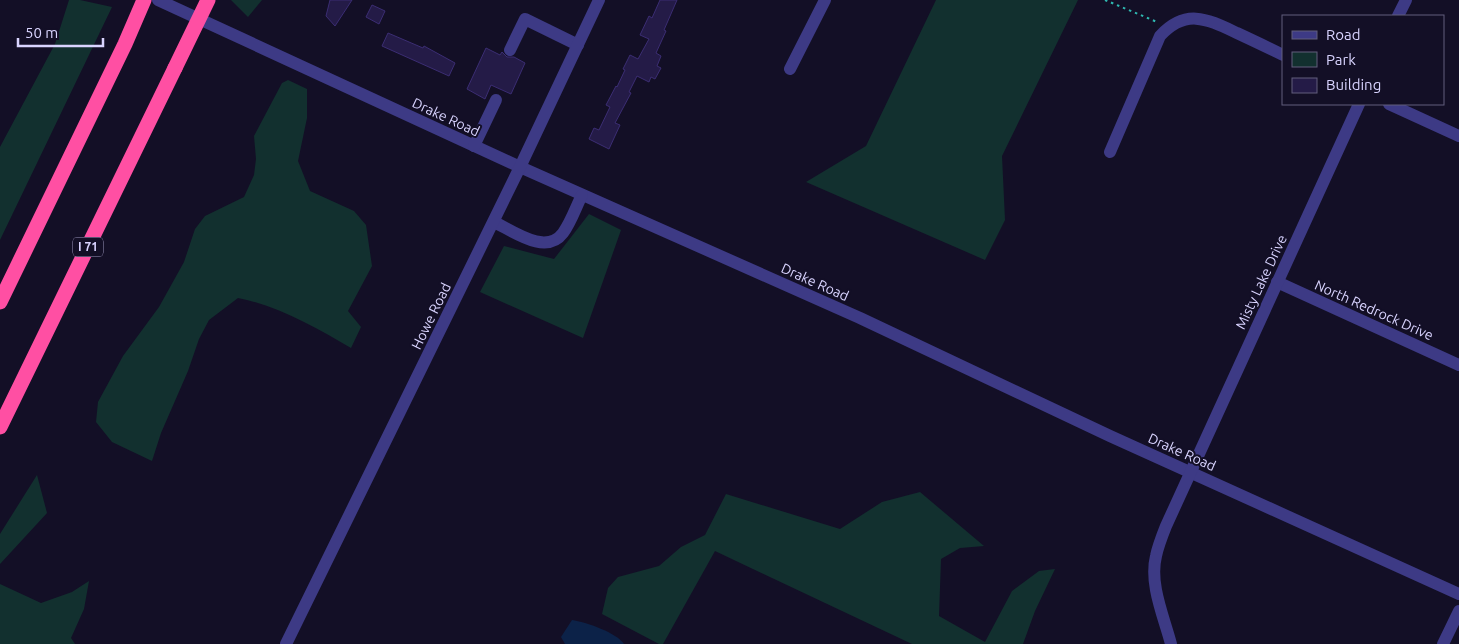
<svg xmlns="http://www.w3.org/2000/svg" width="1459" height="644" viewBox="0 0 1459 644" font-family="Ubuntu,sans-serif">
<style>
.green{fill:#12302f}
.water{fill:#0c2248}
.building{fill:#241b47;stroke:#3b2d73}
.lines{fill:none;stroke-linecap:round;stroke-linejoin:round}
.path{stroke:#2fb8b0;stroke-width:2;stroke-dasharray:2.5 4;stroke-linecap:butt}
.minor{stroke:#3d3a85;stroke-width:12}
.highway{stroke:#ff4fa3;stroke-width:15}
.highway-bridge{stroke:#ff4fa3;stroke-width:15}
.labels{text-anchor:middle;stroke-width:4;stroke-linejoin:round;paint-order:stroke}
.shield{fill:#130f26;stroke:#9e99be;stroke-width:1}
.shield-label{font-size:12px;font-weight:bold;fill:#d9d4ff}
.street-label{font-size:14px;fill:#d9d4ff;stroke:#130f26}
</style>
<rect width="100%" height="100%" fill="#130f26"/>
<g class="green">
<path d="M69 0H80L112 7 0 240V147L55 44Z"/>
<path d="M231 0H262L248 17Z"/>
<path d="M936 0H1078L1002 156 1005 220 985 260 806 182 866 146Z"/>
<path d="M288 80 307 89V118L298 161 310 191 354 211 366 225 372 266 348 311 361 327 351 348C317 328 276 305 238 298L209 320 199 339 188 371 161 433 152 461 112 442 96 422 98 402 123 356 159 307 184 262 195 229 205 216 244 197 254 175 256 159 254 136 282 83Z"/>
<path d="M589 214 621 230 583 338 480 292 504 246 554 259Z"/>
<path d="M37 475 47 513 0 564V534Z"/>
<path d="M920 492 984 546 960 548 941 559 939 616 985 642 1012 591 1039 571 1055 569 1035 611 1023 644H912L715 551 663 644H659L602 614 608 588 618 577 659 566 681 547 705 535 726 494 840 529 882 502Z"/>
<path d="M89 581 84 609 71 638 75 644H0V584L41 603 72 592Z"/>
</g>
<path class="water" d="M572 620C586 622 617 633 624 644H565L561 637Z"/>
<g class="building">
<path d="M330 0H352L335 26 326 16Z"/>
<path d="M660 0H677L664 30 666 31 656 53 661 56 657 66 661 68 655 79 651 77 649 82 637 76 629 92 631 93 615 123 620 125 609 149 589 139 594 128 599 130 610 107 606 105 616 86 617 87 625 70 623 69 630 55 638 59 649 39 640 35 649 16 652 18Z"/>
<path d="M372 5 385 11 379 24 366 17Z"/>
<path d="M388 33 423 48 424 46 455 63 449 76 382 46Z"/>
<path d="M486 48 500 55 502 52 507 57H514L525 63 511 94 491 85 485 99 467 89Z"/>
</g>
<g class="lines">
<path class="path" d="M1105 0 1157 22"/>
<g class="minor">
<path d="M158 0 520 167 860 318 1110 436 1459 594"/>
<path d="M1398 16 1406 0"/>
<path d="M510 50 525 19 578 45"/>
<path d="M790 69 825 0"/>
<path d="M1389 104 1459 136"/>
<path d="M474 146 496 100"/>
<path d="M1110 152 1160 36C1186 8 1207 19 1237 33 1252 40 1267 47 1283 55"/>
<path d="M494 222C513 231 546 256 563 233 571 222 576 207 582 195"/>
<path d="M1277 282 1459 365"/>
<path d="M286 644 520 167 599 0"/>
<path d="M1171 644C1164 617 1149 584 1156 556 1158 546 1162 536 1166 526L1359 104"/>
<path d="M1443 644 1459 611"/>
</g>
<g class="highway">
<path d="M0 302 125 44 144 0"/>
<path d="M0 427 175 68"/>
</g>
<path class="highway-bridge" d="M175 68 208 0"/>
</g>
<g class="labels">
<rect class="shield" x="73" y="237.5" width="30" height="19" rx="4"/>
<g class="shield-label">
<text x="88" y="251">I 71</text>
</g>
<g class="street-label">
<text transform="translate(446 117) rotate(25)" y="5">Drake Road</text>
<text transform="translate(815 282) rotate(24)" y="5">Drake Road</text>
<text transform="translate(1261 282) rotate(-65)" y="5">Misty Lake Drive</text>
<text transform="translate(1374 310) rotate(24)" y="5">North Redrock Drive</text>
<text transform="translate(431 316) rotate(-64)" y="5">Howe Road</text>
<text transform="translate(1182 452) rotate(24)" y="5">Drake Road</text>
</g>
</g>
<rect x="1282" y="15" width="162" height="90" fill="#130f26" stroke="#625e7d"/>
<rect x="1292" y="31" width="25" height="8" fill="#3d3a85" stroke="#625e7d"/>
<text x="1326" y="40" font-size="15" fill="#d9d4ff">Road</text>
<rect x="1292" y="52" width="25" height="15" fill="#12302f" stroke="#625e7d"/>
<text x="1326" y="65" font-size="15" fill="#d9d4ff">Park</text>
<rect x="1292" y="78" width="25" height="15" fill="#241b47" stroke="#625e7d"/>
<text x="1326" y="90" font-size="15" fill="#d9d4ff">Building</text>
<path d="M18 38v8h85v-8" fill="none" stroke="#d9d4ff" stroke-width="2.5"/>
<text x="25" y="38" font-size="15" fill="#d9d4ff" stroke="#130f26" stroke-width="4" paint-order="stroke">50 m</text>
</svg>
